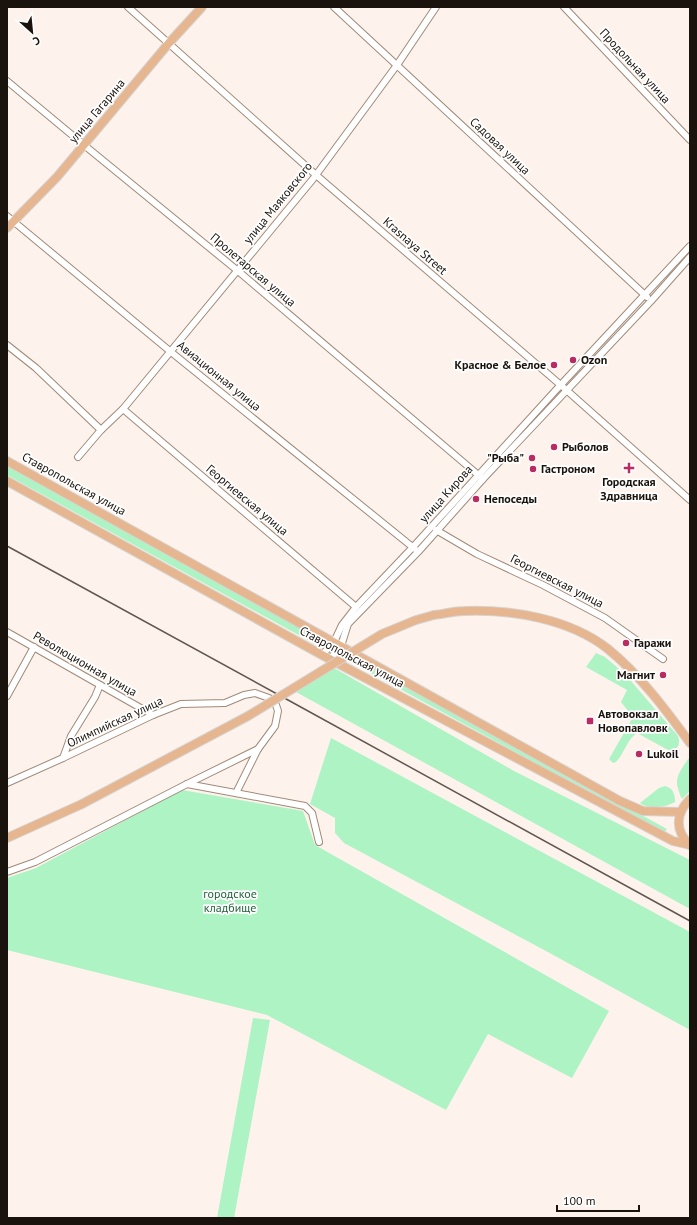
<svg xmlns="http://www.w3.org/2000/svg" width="697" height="1225" viewBox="0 0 697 1225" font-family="'PT Sans',sans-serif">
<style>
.green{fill:#adf3c4}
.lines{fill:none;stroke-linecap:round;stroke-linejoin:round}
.minor-casing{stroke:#a08a79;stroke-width:8}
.major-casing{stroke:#d6d4d3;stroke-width:10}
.minor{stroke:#fff;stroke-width:6}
.major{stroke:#e6b691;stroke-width:8}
.rail{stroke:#605751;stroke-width:1.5}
.major-bridge-casing{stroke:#d6d4d3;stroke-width:10;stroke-linecap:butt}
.major-bridge{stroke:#e6b691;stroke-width:8}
.poi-dot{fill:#b82c62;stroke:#fff;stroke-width:1.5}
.labels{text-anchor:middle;stroke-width:3.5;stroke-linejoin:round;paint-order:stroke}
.street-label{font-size:12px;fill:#1a120c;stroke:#fff}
.poi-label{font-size:12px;font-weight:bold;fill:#1a120c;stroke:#fff;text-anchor:start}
.park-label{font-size:12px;fill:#24613d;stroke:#fff}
</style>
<rect width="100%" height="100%" fill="#fdf3ec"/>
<g class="green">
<path d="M7 466 319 638 315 644 7 475Z"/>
<path d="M596 653 605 657 625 674 678 736C681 745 678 750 668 750L637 733C627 739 624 754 616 762L613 763 609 759 633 717 621 702 627 690 586 667Z"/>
<path d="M358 660 667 829 664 833 356 665Z"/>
<path d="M334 668 514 771 690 860V909L296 692Z"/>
<path d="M331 738 690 932V1030L546 951 344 843 335 833V818L310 804Z"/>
<path d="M690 758V791L682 799C673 779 677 776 688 759Z"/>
<path d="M665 786C673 788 675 794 675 802 666 807 649 810 640 803L659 788Z"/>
<path d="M182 790 303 811 315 845 609 1011 572 1078 488 1034 446 1110 267 1015 7 950V878L36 868Z"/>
<path d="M253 1018 270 1020 234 1218H217Z"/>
</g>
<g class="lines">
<g class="minor-casing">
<g id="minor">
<path d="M128 7 316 175 563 387 690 500"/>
<path d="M334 7 647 297"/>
<path d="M564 7 690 140"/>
<path d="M7 81 84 145 238 271 483 479"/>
<path d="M7 216 171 352 415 549"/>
<path d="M7 345 36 368 101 430"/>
<path d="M123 409 356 607"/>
<path d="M78 457 101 430 123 409 313 179 397 65 436 7"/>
<path d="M436 530 477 554 543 585 605 618 663 659"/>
<path d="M7 632 153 715"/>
<path d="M322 655 334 642 342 625 356 607 413 547 556 390 690 246"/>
<path d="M330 659 341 646 348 624 418 552 483 479 651 301 690 257"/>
<path d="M7 696 34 647"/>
<path d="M63 758 71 736 95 697 100 685"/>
<path d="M7 783 63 758 153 715 181 704 225 703 244 695 255 693 269 698 276 705 278 711 275 726 258 749 236 793"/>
<path d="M187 784 305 806 312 813 319 842"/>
<path d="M7 872 35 862 187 784 258 749"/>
</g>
</g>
<g class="major-casing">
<g id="major">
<path d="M7 228 57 177 169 43 202 7"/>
<path d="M7 461 620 801 643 811 680 812"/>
<path d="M7 481 322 655 673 841 690 845"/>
<path d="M434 615C444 614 454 611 464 611 512 609 570 619 608 649 640 675 666 710 690 743"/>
<path d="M690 799C675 814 675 831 690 845"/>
<path d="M7 838 82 804"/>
</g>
</g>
<use href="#minor" class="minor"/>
<use href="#major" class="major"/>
<path class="rail" d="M7 546 288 700 690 921"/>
<g class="major-bridge-casing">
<path id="major-bridge" d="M82 804 248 716 382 634 416 620 434 615"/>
</g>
<use href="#major-bridge" class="major-bridge"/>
</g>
<g class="poi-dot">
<circle cx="573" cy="360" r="4"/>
<circle cx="554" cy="365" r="4"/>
<circle cx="554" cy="447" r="4"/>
<circle cx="532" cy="458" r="4"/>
<path d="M627 462h4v4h4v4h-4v4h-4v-4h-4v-4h4z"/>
<circle cx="533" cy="469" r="4"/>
<circle cx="476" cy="499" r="4"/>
<circle cx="626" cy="643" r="4"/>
<circle cx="663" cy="675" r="4"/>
<rect x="586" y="717" width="8" height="8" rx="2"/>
<circle cx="639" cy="754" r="4"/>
</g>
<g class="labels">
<g class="street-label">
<text transform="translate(635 66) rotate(47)" y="4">Продольная улица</text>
<text transform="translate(97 111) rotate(-50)" y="4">улица Гагарина</text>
<text transform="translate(500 146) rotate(43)" y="4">Садовая улица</text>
<text transform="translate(278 203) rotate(-51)" y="4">улица Маяковского</text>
<text transform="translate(415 246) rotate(41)" y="4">Krasnaya Street</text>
<text transform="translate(253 270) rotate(40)" y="4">Пролетарская улица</text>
<text transform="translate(219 376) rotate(39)" y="4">Авиационная улица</text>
<text transform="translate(74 484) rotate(29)" y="4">Ставропольская улица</text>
<text transform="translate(446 494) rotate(-48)" y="4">улица Кирова</text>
<text transform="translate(247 500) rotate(40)" y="4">Георгиевская улица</text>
<text transform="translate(557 581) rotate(27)" y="4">Георгиевская улица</text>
<text transform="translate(352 657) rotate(28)" y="4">Ставропольская улица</text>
<text transform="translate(85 664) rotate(30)" y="4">Революционная улица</text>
<text transform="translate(115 722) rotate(-25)" y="4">Олимпийская улица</text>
</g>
<g class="poi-label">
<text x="581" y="364">Ozon</text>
<text x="546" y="369" text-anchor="end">Красное &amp; Белое</text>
<text x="562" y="451">Рыболов</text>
<text x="524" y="462" text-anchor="end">"Рыба"</text>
<text x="541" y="473">Гастроном</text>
<text x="629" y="486" text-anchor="middle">Городская<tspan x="629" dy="14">Здравница</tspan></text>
<text x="484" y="503">Непоседы</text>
<text x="634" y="647">Гаражи</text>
<text x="655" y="679" text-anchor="end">Магнит</text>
<text x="598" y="718">Автовокзал<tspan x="598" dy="14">Новопавловк</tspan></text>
<text x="647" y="758">Lukoil</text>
</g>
<g class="park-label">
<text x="230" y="898">городское<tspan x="230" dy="14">кладбище</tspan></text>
</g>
</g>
<rect width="697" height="1225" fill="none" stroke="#1a120c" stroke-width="16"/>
<g transform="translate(32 32) rotate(153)" stroke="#ffffff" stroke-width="3" paint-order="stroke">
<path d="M0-3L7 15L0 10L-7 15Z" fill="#1a120c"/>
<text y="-6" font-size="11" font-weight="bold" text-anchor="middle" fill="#1a120c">С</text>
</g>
<path d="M557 1205v6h82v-6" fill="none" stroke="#1a120c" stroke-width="2"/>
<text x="563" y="1205" font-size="12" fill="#1a120c" stroke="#ffffff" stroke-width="3" paint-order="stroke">100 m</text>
</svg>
